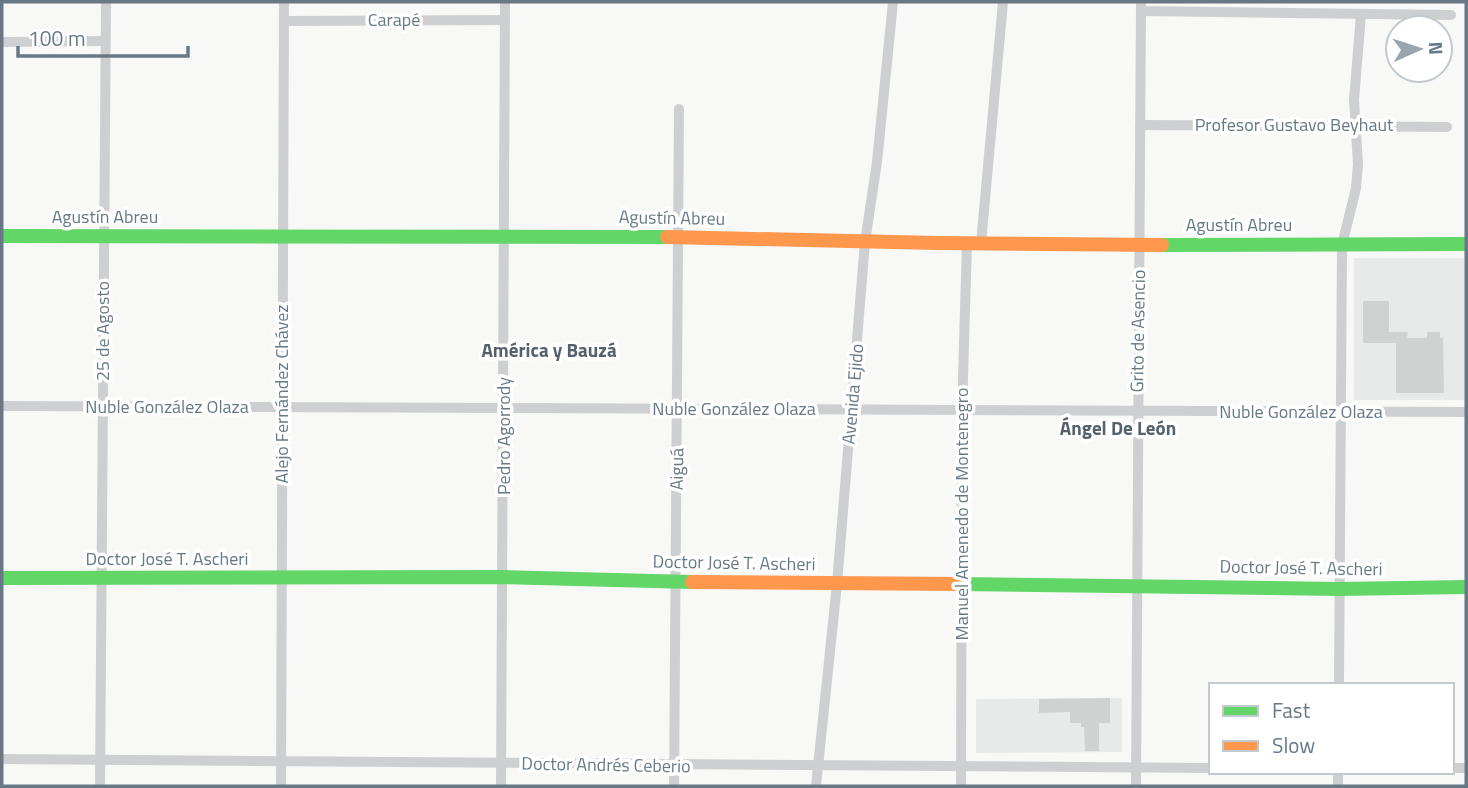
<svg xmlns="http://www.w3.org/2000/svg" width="1468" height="788" viewBox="0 0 1468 788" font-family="'Titillium Web',sans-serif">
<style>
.built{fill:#e8e9e9}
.building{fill:#d0d2d2}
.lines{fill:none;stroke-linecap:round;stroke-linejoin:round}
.street{stroke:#cecfd0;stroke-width:10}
.fast{stroke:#63d668;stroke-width:14}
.slow{stroke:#ff974d;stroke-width:14}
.labels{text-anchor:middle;stroke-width:7;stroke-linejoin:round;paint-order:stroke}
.street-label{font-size:18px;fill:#677987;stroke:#fff}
.neighbourhood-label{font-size:19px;font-weight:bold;fill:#55626c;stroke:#fff}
</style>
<rect width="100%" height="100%" fill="#f8f8f7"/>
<g class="built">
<rect x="1354" y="258" width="112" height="142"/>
<path d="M1122 698V752L976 753V699Z"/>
</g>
<g class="building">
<path d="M1363 301H1389V332H1408L1407 338H1427V332H1440V338H1443L1444 393H1396V343H1363Z"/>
<path d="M1110 698V723H1099V751H1085L1084 727H1081V723H1070V712L1039 713V699Z"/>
</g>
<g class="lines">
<g class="street">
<path d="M1141 11 1451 15"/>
<path d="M284 21 505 20"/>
<path d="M2 42 105 41"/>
<path d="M1140 125 1447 127"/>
<path d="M981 243 1003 2"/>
<path d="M2 406 1466 412"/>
<path d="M1339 685 1342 245 1356 188 1358 164 1354 100 1361 14"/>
<path d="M2 759 1211 768"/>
<path d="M1452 768H1466"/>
<path d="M100 786 106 2"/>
<path d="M281 786 284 2"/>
<path d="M501 786 505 2"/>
<path d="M674 786 679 109"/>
<path d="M816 786 837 584 865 242 877 162 893 2"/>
<path d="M961 786 962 411 967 243"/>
<path d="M1136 786 1141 2"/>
<path d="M1338 786V772"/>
</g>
<g class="fast">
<path d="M2 236 667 237"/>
<path d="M1162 245 1466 244"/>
<path d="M2 578 503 577 692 582"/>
<path d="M959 584 1339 589 1466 587"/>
</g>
<g class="slow">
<path d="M667 237 938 243 1162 245"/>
<path d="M692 582 959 584"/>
</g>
</g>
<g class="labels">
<g class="street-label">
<text x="394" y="26">Carapé</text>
<text x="1294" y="131">Profesor Gustavo Beyhaut</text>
<text x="105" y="223">Agustín Abreu</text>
<text transform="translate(672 218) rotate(1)" y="6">Agustín Abreu</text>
<text x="1239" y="231">Agustín Abreu</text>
<text transform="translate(103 331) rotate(-90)" y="6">25 de Agosto</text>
<text transform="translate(1138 331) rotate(-89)" y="6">Grito de Asencio</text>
<text transform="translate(282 394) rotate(-90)" y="6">Alejo Fernández Chávez</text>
<text transform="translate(853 394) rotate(-85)" y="6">Avenida Ejido</text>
<text x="167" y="413">Nuble González Olaza</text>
<text x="734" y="415">Nuble González Olaza</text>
<text x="1301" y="418">Nuble González Olaza</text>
<text transform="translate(504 436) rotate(-90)" y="6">Pedro Agorrody</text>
<text transform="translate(677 469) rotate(-89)" y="6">Aiguá</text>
<text transform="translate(962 514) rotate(-90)" y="6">Manuel Amenedo de Montenegro</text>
<text x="167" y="565">Doctor José T. Ascheri</text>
<text transform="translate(734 563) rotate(1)" y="6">Doctor José T. Ascheri</text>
<text transform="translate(1301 568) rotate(1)" y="6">Doctor José T. Ascheri</text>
<text transform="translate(606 765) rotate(1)" y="6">Doctor Andrés Ceberio</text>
</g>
<g class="neighbourhood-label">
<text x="549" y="357">América y Bauzá</text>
<text x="1118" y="435">Ángel De León</text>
</g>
</g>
<rect width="1468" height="788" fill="none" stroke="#677987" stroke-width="7"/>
<rect x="1209" y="683" width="245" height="91" fill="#ffffff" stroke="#c2c9cf" stroke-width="2"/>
<rect x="1223" y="706" width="35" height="10" fill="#63d668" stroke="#c2c9cf" stroke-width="2"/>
<text x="1272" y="718" font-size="21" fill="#677987">Fast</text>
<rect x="1223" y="741" width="35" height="10" fill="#ff974d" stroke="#c2c9cf" stroke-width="2"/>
<text x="1272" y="753" font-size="21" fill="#677987">Slow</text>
<g transform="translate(1419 49) rotate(87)"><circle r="33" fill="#ffffff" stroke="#c2c9cf" stroke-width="2"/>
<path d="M0-5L12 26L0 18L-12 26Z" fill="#9aa5ae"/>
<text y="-10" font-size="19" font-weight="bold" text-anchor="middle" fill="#677987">N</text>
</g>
<path d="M18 46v10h170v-10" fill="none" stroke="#677987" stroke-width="3.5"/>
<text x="28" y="46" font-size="21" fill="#677987" stroke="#ffffff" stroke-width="5" paint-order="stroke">100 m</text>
</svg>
